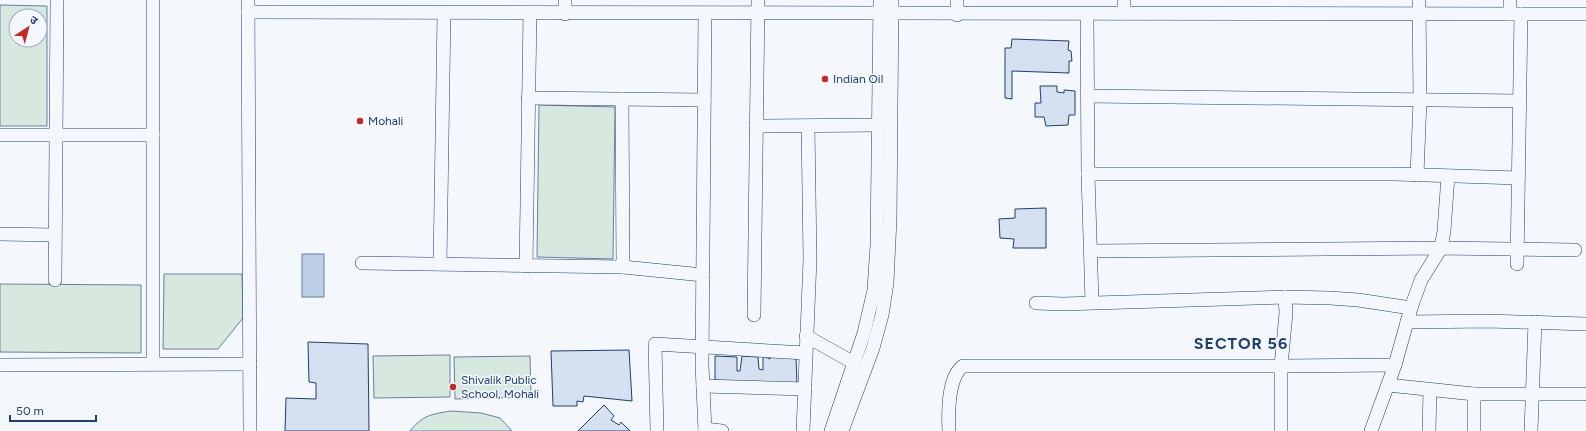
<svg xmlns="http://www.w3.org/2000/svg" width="1586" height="431" viewBox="0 0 1586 431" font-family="Figtree,'Noto Sans Devanagari',sans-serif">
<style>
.green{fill:#d7e8df;stroke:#687fa3;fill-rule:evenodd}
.water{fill:#bed0e5;stroke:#687fa3}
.building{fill:#d5e0f0;stroke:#1d3f73}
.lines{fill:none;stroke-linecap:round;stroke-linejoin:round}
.minor-casing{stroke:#1d3f73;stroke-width:14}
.minor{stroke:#f4f7fb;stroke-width:13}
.poi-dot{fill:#c62828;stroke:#f4f7fb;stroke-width:1.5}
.labels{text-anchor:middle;stroke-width:3;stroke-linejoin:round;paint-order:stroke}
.poi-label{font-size:12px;fill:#1d3f73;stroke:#f4f7fb;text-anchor:start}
.district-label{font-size:16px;font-weight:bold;letter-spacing:1px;fill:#1d3f73;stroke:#f4f7fb}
</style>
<rect width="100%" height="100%" fill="#f4f7fb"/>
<g class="green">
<path d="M0 5 47 6V126H0ZM16 16H40V40H16Z"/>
<path d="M539 105 615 107 613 259 537 257Z"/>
<path d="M164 274H242L243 318 218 349H163Z"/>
<path d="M0 284 141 285V353L0 352Z"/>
<path d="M450 355V397L374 398 373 356Z"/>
<path d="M530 356 531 397 455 399 454 357Z"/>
<path d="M451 411 481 413 500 418 512 431H410C423 415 432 414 451 411Z"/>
</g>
<rect class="water" x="302" y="254" width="22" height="43"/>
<g class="building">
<path d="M1012 39 1069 41 1068 50 1071 51 1072 61H1069V73L1012 71V99L1005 98V48H1011Z"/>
<path d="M1040 86H1057V92L1064 93V90L1075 91V115H1069L1068 125 1046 126 1044 117H1035V103H1041Z"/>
<path d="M1046 208V248H1013L1014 239 1000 238 999 219 1015 218V209Z"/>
<path d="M308 342 368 344 369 431H285L286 398 316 399V383L309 382Z"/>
<path d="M629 350 632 401 584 396 583 402 577 401V406H553L551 351Z"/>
<path d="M772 355 796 356 797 386 715 380V356L737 357V371H740L742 356 758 357 759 369 763 370V356L770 359Z"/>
<path d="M604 405 614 416 611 420 619 425 621 422 630 431H578Z"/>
</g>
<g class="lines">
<g class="minor-casing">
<g id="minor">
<path d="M248 0 250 431"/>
<path d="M565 0V14"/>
<path d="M957 0V15"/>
<path d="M1124 0V13"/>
<path d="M248 12C694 14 1140 14 1586 14"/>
<path d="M1087 14 1088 174 1092 302"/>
<path d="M1510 14V0"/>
<path d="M1088 96 1519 101"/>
<path d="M528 98 704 100"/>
<path d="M622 99 623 267"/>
<path d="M756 126 878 125"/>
<path d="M0 135H153"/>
<path d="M1088 174H1395L1518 178"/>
<path d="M1417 175 1420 100 1419 0"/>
<path d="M0 234 55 235"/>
<path d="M1091 251 1441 248 1575 250"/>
<path d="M362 263 623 267 703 275"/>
<path d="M440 264 444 13"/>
<path d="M1517 264 1521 14"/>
<path d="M526 266 530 13"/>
<path d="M55 280 57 0"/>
<path d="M1036 303 1063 304 1285 297 1330 298 1358 300 1411 308"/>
<path d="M754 315 758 0"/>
<path d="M1407 322 1489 321 1586 324"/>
<path d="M806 336 854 363"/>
<path d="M153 364V0"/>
<path d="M0 365 250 364"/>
<path d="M1388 385 1474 394H1584"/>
<path d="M703 386 805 389"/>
<path d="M705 429 722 431"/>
<path d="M657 431 655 344 805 353"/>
<path d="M705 431 702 365 705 14"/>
<path d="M803 431 810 259 808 126"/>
<path d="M831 431 864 333 874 290 877 245 880 0"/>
<path d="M842 431 873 348 882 315 887 283 890 219 892 0"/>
<path d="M949 431C948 413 948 377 963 366H1281L1395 365"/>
<path d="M1281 431V366L1286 313 1285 297"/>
<path d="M1371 431 1395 365 1411 308 1421 280 1441 248 1444 231 1448 176"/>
<path d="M1429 431 1430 390"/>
<path d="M1474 431V394"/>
<path d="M1531 431 1535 322"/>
</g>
</g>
<use href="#minor" class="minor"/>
</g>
<g class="poi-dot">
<circle cx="825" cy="79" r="4"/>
<circle cx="360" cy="121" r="4"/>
<circle cx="453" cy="387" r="4"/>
</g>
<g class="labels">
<g class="poi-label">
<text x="833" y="83">Indian Oil</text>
<text x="368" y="125">Mohali</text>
<text x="461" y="384">Shivalik Public<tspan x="461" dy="14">School, Mohali</tspan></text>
</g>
<g class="district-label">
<text x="1241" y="349">SECTOR 56</text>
</g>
</g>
<g transform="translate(28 28) rotate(36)"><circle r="19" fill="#f4f7fb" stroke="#9eadc5"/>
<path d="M0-3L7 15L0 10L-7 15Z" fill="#c62828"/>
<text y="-6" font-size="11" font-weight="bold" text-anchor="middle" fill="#1d3f73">उ</text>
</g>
<path d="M10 415v6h86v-6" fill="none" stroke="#1d3f73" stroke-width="2"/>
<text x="16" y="415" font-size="12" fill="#1d3f73" stroke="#f4f7fb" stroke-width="3" paint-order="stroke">50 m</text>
</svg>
